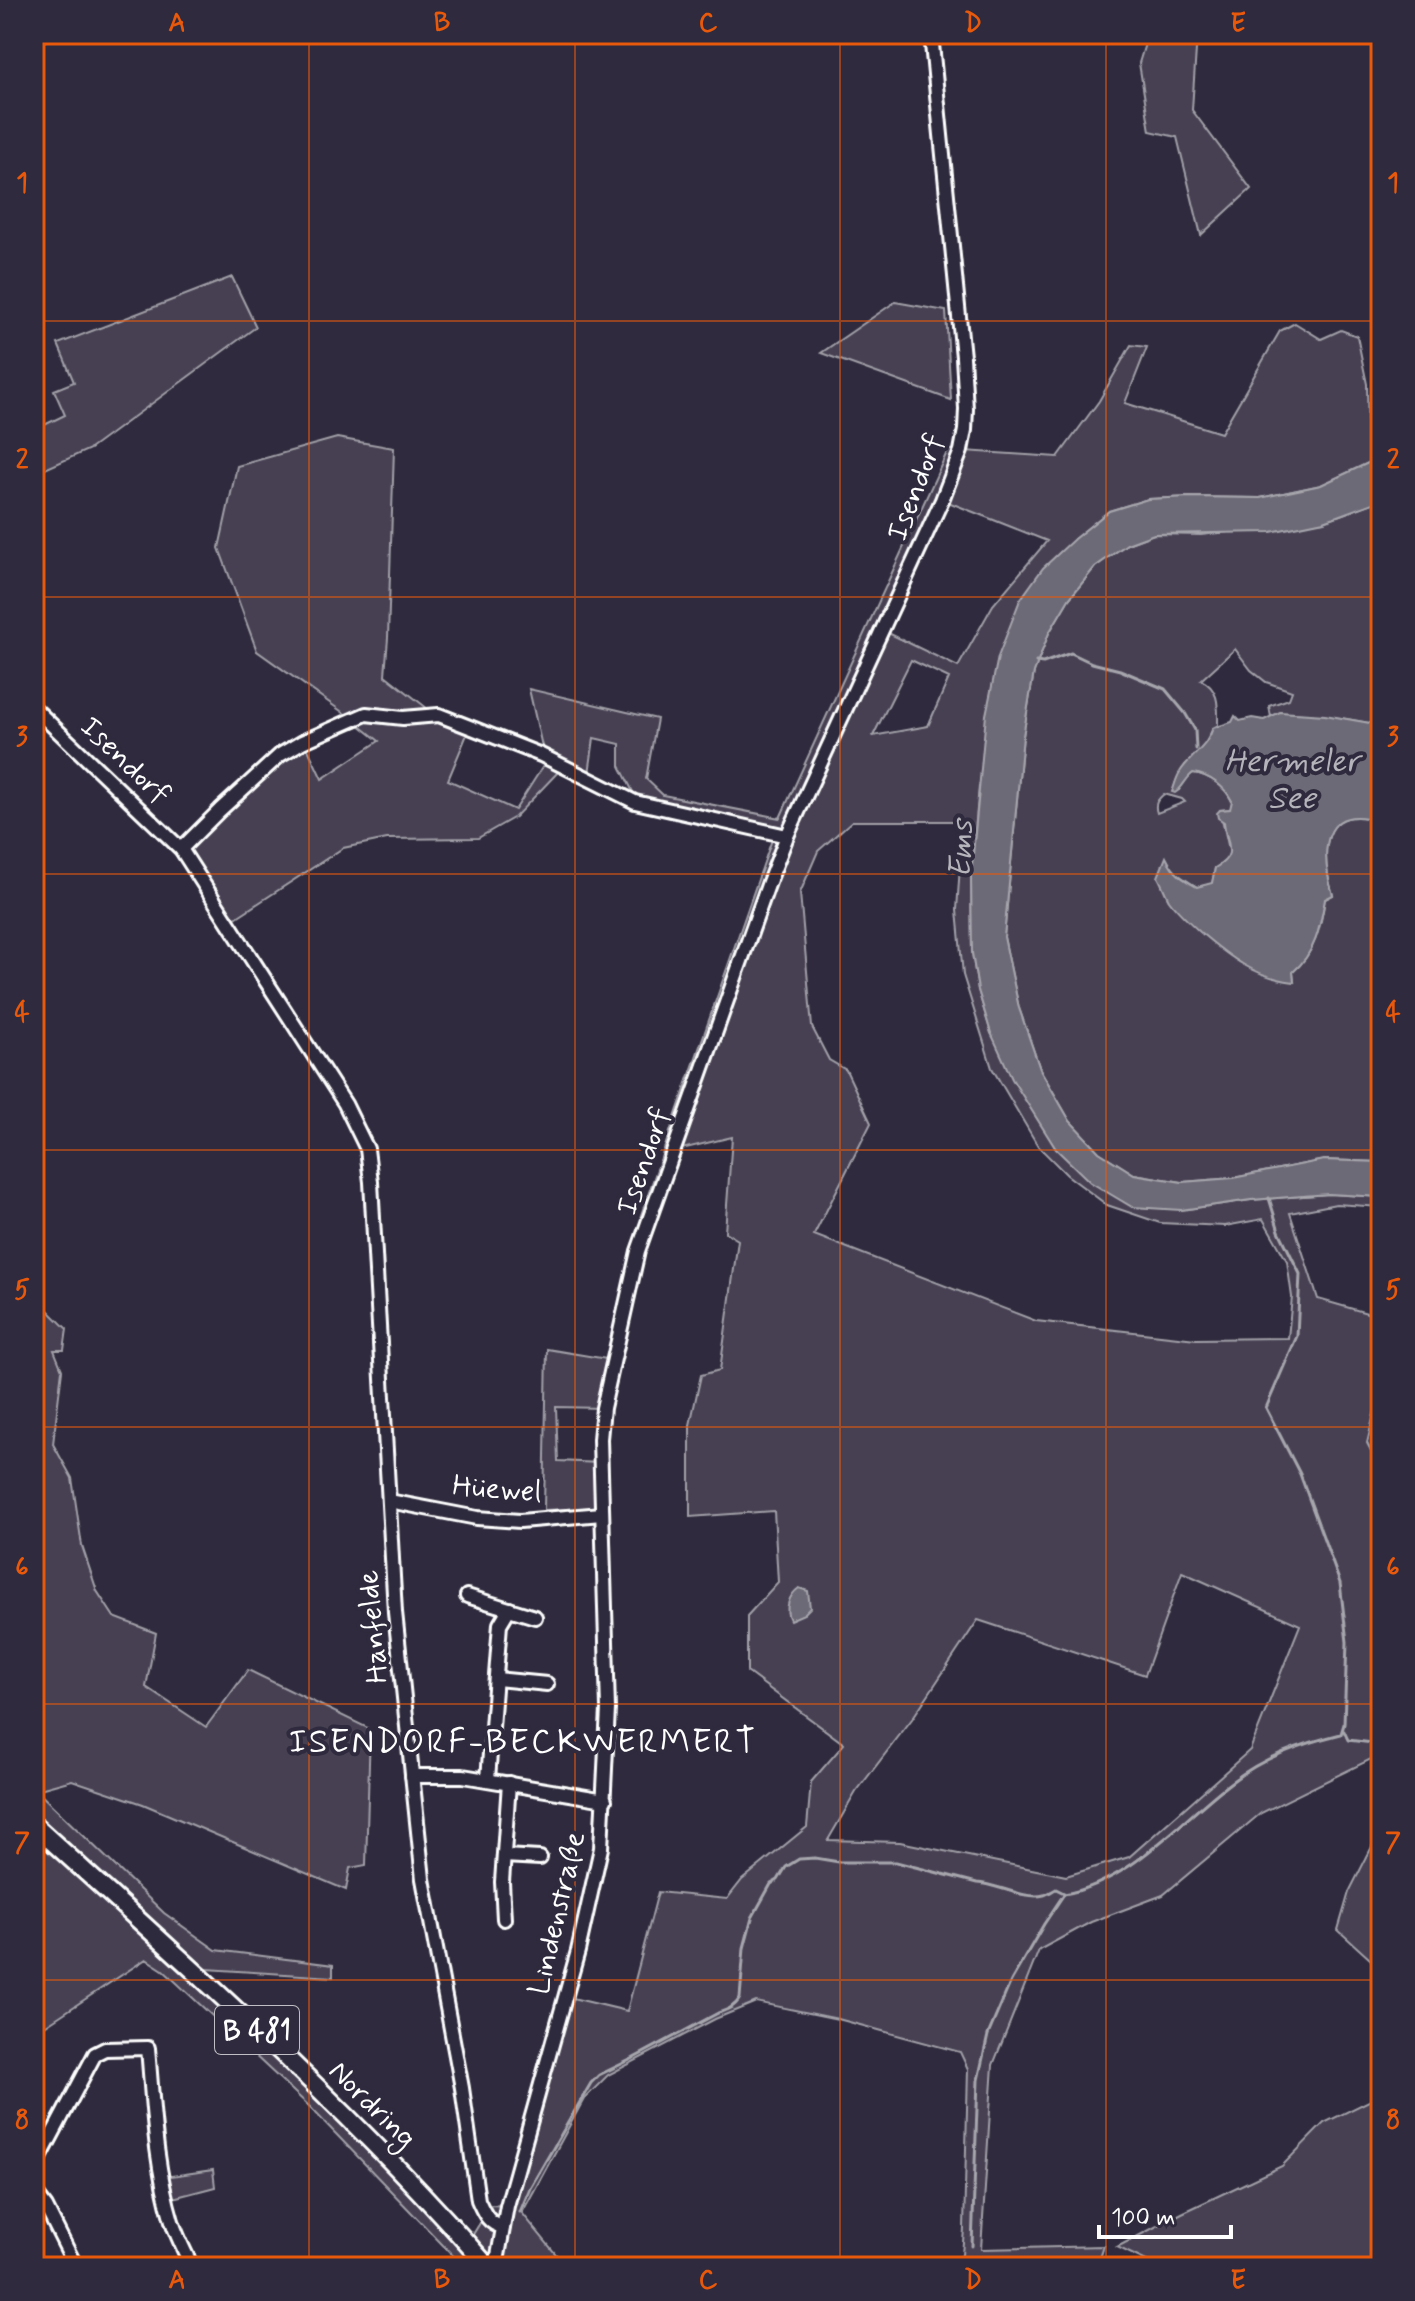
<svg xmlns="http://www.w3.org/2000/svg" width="1415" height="2301" viewBox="0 0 1415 2301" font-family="Mynerve,sans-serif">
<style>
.green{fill:#464152;stroke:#a2a0a8;stroke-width:2;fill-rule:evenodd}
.water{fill:#6d6a77;stroke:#a7a6ad;stroke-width:2}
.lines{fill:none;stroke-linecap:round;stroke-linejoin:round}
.stream{stroke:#a7a6ad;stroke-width:3}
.minor-casing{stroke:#fff;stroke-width:18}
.major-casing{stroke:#fff;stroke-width:22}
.minor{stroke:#2f2a3d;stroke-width:12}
.major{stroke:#2f2a3d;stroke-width:16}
.grid{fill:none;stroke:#e8590c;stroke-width:2;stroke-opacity:0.55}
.labels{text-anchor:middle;stroke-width:8;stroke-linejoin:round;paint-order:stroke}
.shield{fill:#2f2a3d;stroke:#c1bfc5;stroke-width:2}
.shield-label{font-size:28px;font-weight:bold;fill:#fff}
.street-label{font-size:30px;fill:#fff;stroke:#2f2a3d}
.water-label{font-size:32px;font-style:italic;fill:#b6b4bb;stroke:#2f2a3d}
.quarter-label{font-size:34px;letter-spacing:2px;fill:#fff;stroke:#2f2a3d}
.neatline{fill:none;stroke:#e8590c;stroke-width:3}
.grid-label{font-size:26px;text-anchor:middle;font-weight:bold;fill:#e8590c}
</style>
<rect width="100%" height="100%" fill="#2f2a3d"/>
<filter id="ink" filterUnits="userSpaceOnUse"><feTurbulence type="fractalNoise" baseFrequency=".0125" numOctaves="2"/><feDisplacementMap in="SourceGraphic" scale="16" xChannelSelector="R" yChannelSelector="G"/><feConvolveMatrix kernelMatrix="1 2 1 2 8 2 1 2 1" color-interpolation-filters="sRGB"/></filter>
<g filter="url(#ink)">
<g class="green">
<path d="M1148 34H1197L1192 110 1251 189 1201 235 1177 137 1150 131 1139 63Z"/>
<path d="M232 277 256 327 90 449 34 474V430L65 415 54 390 74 382 58 344Z"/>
<path d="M895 302 946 311 951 400 821 353Z"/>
<path d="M1295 323 1321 339 1341 330 1357 336 1367 384 1368 444 1381 440V457L1321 485 1260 498 1190 497 1148 499 1109 511 1074 539 979 786 971 876 972 953 978 990 991 1033 1056 1149 1181 1210 1251 1200 1329 1194 1381 1197V1207L1336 1204 1290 1213 1318 1299 1381 1317V1397L1376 1406 1367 1443 1381 1470V1762L1373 1758 1261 1813 1163 1895 1091 1922 1039 1950 993 2065 981 2249 1104 2246 1097 2267H952L962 2255 964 2229 968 2069 960 2052 838 2019 756 2002 715 2019 608 2075 584 2099 522 2213 555 2253 564 2267H464L310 2107 163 1970 146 1959 34 2033V1301L45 1307 67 1329 64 1350H54L62 1370 53 1444 72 1478 82 1546 97 1591 114 1617 156 1633 146 1687 206 1727 248 1670 370 1729 366 1865 350 1868 346 1890 143 1804 72 1780 36 1790 164 1913 216 1950 333 1965V1977L207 1969 196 1980 378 2156 464 2249 491 2205 506 2206 564 1996 627 2011 658 1892 727 1899 742 1880 807 1827 811 1782 844 1744 747 1672V1616L778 1582 774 1511 690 1517V1425L701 1375 720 1370 738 1240 725 1232 732 1137 673 1151 651 1218 641 1215 776 828 635 796 620 766V744L594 738 589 774 543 751 529 689 657 719 646 779 663 795 780 818 948 450 1058 457 1099 401 1131 345 1147 347 1125 403 1221 433 1280 331ZM943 500 1047 541 993 605 958 667 882 630ZM911 660 949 678 928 726 873 736ZM852 821H963L957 910 963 975 992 1068 1038 1146 1067 1175 1107 1205 1160 1223 1225 1226 1263 1219 1287 1261 1292 1297 1288 1338 1196 1339 1036 1321 814 1235 871 1123 846 1070 829 1060 812 1027 800 893 818 851ZM1182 1572 1300 1625 1250 1750 1129 1857 1066 1876 900 1842 828 1840 856 1792 912 1719 978 1620 1145 1675Z"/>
<path d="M337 438 394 448 388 638 385 675 442 720 468 732 448 780 515 810 545 763 560 770 515 817 478 838 387 839 343 848 234 919 186 849 272 766 307 747 322 779 379 741 348 716 257 651 219 548 237 466Z"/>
<path d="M1381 500V725C1360 721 1286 707 1271 717L1269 706 1289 699 1292 691 1266 682 1251 670 1235 649 1201 680C1220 689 1218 707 1218 725L1213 728 1204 747 1185 765 1177 779 1173 791 1179 790 1185 779 1193 773C1210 775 1225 787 1232 801L1231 809 1220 810 1230 854 1228 859 1215 868 1212 884 1197 887 1162 864 1294 981 1293 972C1315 953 1321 926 1325 899L1333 895C1320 852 1321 801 1381 822V1162L1324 1160 1233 1178 1182 1182 1134 1174 1099 1152 1070 1121 1040 1069 1019 1008 1004 937 1023 736 1034 672 1049 633 1069 599 1095 567 1127 544 1154 534 1201 535 1324 521ZM1164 794 1182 799 1185 802 1157 813C1154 804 1157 800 1164 794Z"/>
<path d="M547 1349 613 1360 603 1408 556 1407 558 1461 600 1463 602 1508 544 1510Z"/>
<path d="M1381 1829V1969L1338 1930 1349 1892Z"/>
<path d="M1381 2095V2267H1159L1117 2247 1182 2213 1282 2166 1324 2123Z"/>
<path d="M213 2170 215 2187 169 2199 164 2177Z"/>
</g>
<g class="water">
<path d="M1381 457V500L1324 521 1271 532 1154 534 1127 544 1095 567 1069 599 1049 633 1034 672 1023 736 1004 937 1019 1008 1040 1069 1070 1121 1099 1152 1134 1174 1182 1182 1233 1178 1324 1160 1381 1162V1197L1329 1194 1251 1200 1181 1210 1132 1207 1090 1182 1056 1149 1012 1079 991 1033 978 990 972 953 971 876 986 715 998 657 1020 600 1043 568 1074 539 1109 511 1148 499 1190 497 1260 498 1321 485Z"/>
<path d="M1280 712 1325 715 1381 725V822C1321 801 1320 853 1333 895L1325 899C1320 927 1316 952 1293 972L1294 982C1256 978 1228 956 1200 932 1189 922 1178 912 1169 900 1165 893 1162 884 1158 877L1166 857C1174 873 1182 879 1197 887L1212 883 1215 868C1239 854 1226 844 1224 822L1218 818 1217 813 1220 810 1230 809 1232 801C1225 787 1210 775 1193 773 1185 779 1183 788 1175 793L1172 792C1175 785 1176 778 1180 772 1190 756 1207 748 1213 728L1232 722 1235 716 1240 721 1252 718 1264 720Z"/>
<path d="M799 1588 808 1591 810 1608 804 1614 790 1620C784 1609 789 1595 799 1588Z"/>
</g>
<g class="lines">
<g class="stream">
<path d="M1036 662 1043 663 1071 653 1092 663 1120 670 1165 689 1185 713 1195 730 1196 749"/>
<path d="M1344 1731 1348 1740 1381 1744"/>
<path d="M520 2212 530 2188 591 2083 599 2075 632 2059 718 2013C727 2010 735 2007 740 1998L744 1948 752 1918 771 1884 778 1880 786 1867 799 1859 815 1858 839 1862H896L977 1883C997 1884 1025 1900 1044 1895 1048 1894 1052 1891 1056 1889L1064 1893"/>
<path d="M972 2246 978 2080 988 2035 1011 1981 1044 1924 1064 1894C1129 1883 1179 1822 1230 1783 1263 1757 1301 1744 1341 1734L1344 1724 1347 1642 1340 1583 1300 1474 1266 1408 1297 1336 1300 1274 1279 1231 1269 1198"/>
<path d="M967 2267 970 2259"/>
</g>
<g class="minor-casing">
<g id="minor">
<path d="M34 36 41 34"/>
<path d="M34 708 181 849 345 1104 367 1149 371 1182 395 1612 423 1879 462 2088 478 2200C484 2213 488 2224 503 2227"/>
<path d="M181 849 220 810 280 755 302 742 366 714 403 718 439 715 541 755 635 802 787 836"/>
<path d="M389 1501 477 1518 520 1521 602 1514"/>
<path d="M467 1596 535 1617"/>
<path d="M497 1679 547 1684"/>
<path d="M412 1776H463L605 1800"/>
<path d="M488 1779 500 1624 509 1609"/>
<path d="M504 1856 540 1858"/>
<path d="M504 1919 502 1882 509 1783"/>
<path d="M34 2169 95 2054 105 2049 148 2048C153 2106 155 2165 172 2221 177 2237 185 2252 192 2267"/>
<path d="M34 2191 46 2207 76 2267"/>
<path d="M496 2267 507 2206 578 1951 601 1848 608 1709 600 1439 603 1408 638 1251 769 882 787 836 942 500 961 451 965 430 966 409 963 357 931 34"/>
</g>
</g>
<g class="major-casing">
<path id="major" d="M34 1825C190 1967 349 2107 488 2267"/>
</g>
<use href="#minor" class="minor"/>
<use href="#major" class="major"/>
</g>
</g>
<path class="grid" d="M309 34V2267M575 34V2267M840 34V2267M1106 34V2267M34 321H1381M34 597H1381M34 874H1381M34 1150H1381M34 1427H1381M34 1704H1381M34 1980H1381"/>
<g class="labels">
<rect class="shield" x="215" y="2006" width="84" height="48" rx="6"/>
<g class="shield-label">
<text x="257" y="2040">B 481</text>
</g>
<g class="street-label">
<text transform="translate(915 487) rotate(-69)" y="10">Isendorf</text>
<text transform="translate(126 760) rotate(44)" y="10">Isendorf</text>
<text transform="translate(643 1161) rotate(-71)" y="10">Isendorf</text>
<text transform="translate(497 1488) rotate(4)" y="10">Hüewel</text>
<text transform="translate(372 1627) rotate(-95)" y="10">Hanfelde</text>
<text transform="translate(556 1913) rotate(-77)" y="10">Lindenstraße</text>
<text transform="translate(373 2104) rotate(45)" y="10">Nordring</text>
</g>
<g class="water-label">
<text x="1292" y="771">Hermeler<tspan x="1292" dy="37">See</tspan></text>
<text transform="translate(960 849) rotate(-87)" y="11">Ems</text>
</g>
<g class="quarter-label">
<text x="523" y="1752">ISENDORF-BECKWERMERT</text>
</g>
</g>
<rect width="1415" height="2301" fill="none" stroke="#2f2a3d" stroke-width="88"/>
<path d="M1099 2225v12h132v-12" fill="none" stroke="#ffffff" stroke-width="4"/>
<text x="1111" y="2225" font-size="24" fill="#ffffff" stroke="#2f2a3d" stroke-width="6" paint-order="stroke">100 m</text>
<rect x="44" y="44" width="1327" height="2213" class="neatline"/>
<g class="grid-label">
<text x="177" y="31">A</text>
<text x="442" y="31">B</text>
<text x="708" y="31">C</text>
<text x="973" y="31">D</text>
<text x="1238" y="31">E</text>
<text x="22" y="191">1</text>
<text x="1393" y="191">1</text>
<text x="22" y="468">2</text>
<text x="1393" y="468">2</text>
<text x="22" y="745">3</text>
<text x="1393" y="745">3</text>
<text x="22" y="1021">4</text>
<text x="1393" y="1021">4</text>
<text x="22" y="1298">5</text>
<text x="1393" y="1298">5</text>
<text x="22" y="1575">6</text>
<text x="1393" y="1575">6</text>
<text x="22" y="1851">7</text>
<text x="1393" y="1851">7</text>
<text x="22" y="2128">8</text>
<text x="1393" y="2128">8</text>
<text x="177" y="2288">A</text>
<text x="442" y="2288">B</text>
<text x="708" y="2288">C</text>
<text x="973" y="2288">D</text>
<text x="1238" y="2288">E</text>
</g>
</svg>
